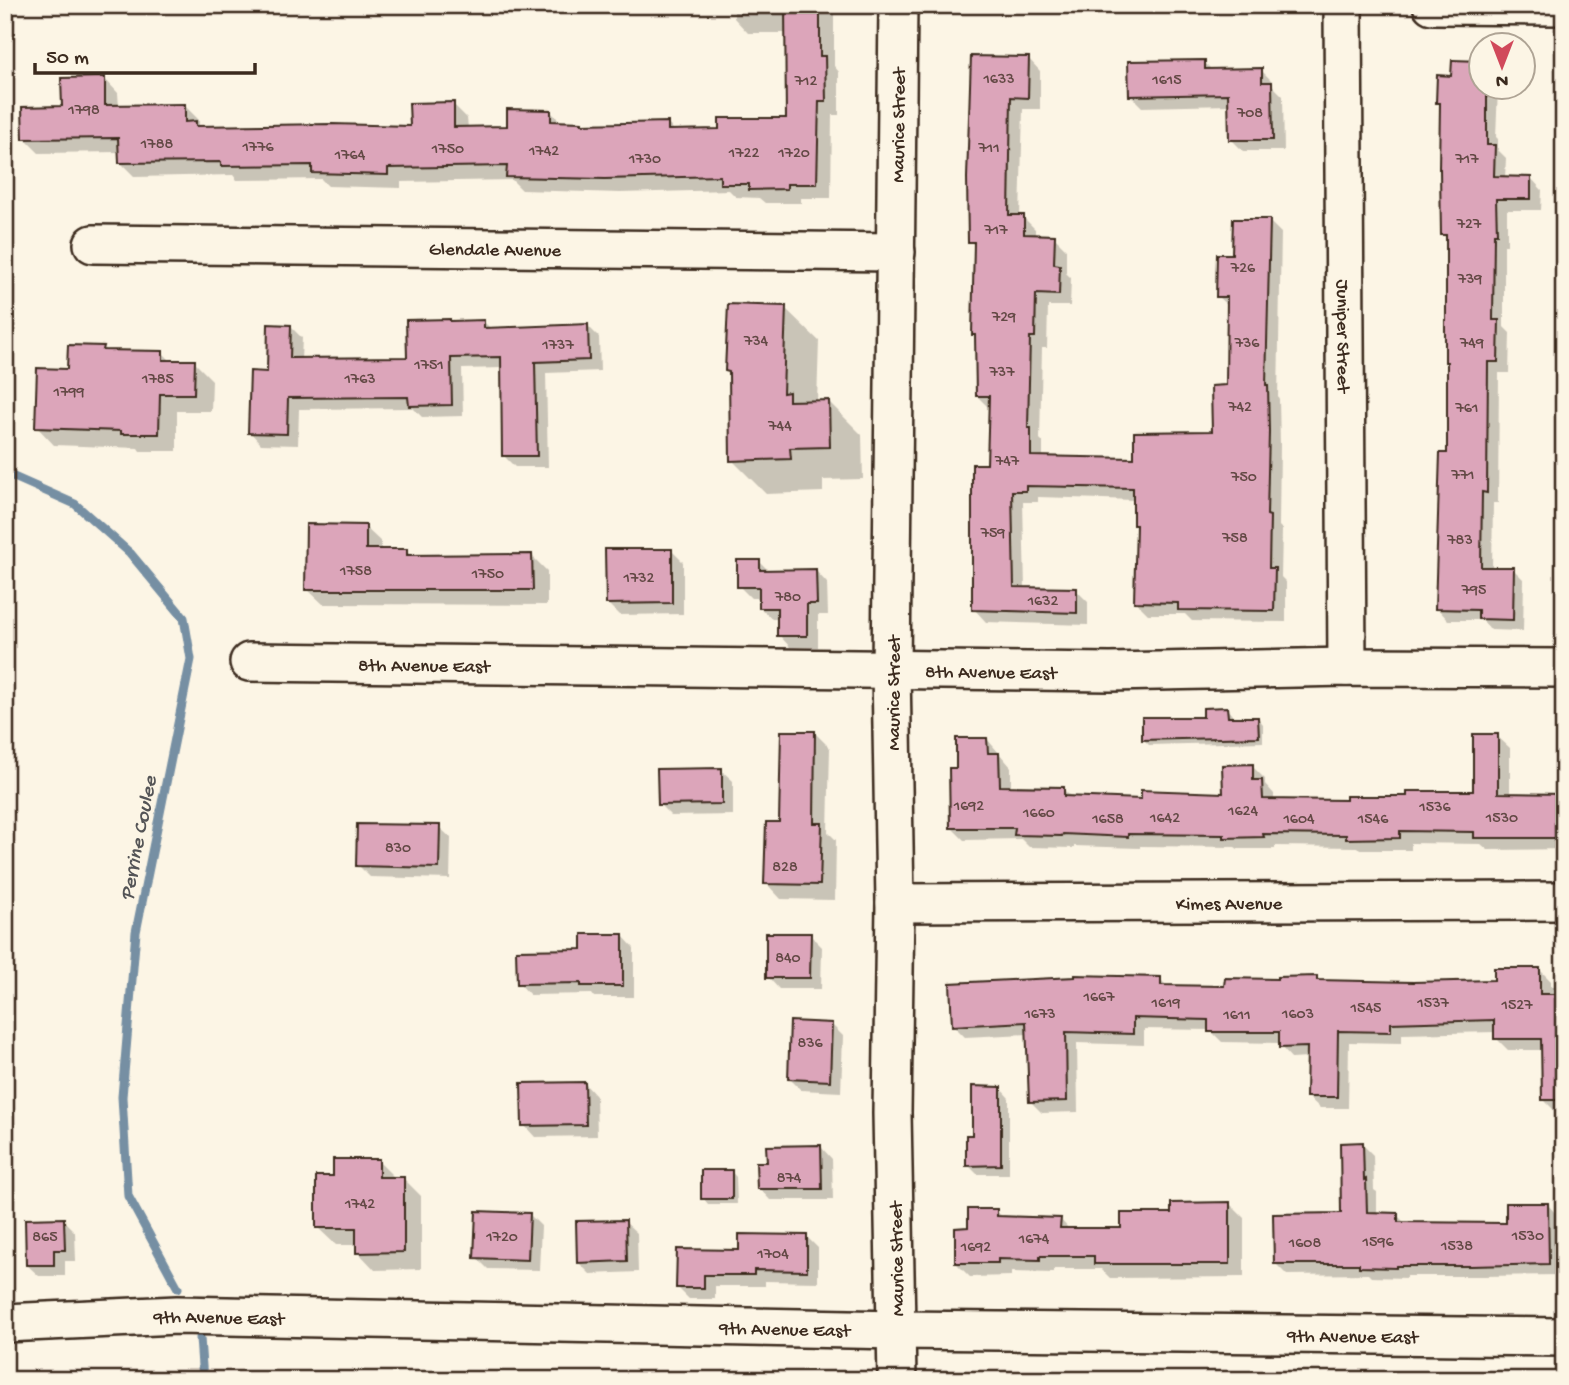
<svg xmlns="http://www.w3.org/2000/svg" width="1569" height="1385" viewBox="0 0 1569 1385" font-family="'Gochi Hand',sans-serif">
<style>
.built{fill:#f2ddd8}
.shadow{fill:#0003}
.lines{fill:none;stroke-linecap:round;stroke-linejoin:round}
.stream{stroke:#768fa3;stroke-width:9}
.building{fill:#dca5ba;stroke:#3b2a1e;stroke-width:2}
.minor-casing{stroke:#3b2a1e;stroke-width:42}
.minor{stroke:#fcf5e5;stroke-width:37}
.labels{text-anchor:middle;stroke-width:7;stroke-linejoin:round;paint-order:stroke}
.number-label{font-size:16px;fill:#634945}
.street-label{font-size:19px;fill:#3b2a1e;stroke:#fcf5e5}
.water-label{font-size:21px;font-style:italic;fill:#545456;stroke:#fcf5e5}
</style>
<rect width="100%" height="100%" fill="#fcf5e5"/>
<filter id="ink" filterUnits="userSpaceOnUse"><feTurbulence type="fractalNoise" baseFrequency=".0143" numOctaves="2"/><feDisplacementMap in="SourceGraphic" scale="14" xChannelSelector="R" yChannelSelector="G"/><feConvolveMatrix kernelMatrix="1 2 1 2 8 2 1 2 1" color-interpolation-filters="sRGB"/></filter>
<g filter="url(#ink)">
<path class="built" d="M5 594 13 893H5Z"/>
<g class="shadow">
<path d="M497 5H682V7Z"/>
<path d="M734 5H834V66L839 72V115H832L831 198H801V203H765L759 198 736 197 729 190 620 193 522 190 512 180 401 182V188L328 186 321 179 237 180 233 175 135 177 120 162V152L39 153 24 138 104 78 118 93 119 107 185 106 199 120V127L412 128 453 104 467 118 468 128H509L551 112 562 123H582L584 125 667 123 676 132 721 130 788 120 787 33H748L734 18Z"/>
<path d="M1028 58 1040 71V109H1023L1020 217H1023L1035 229V236L1054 237 1066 249V273L1071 278 1070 306H1048L1047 348H1042L1040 439 1043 442V458L1136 460 1214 433 1228 387 1229 307 1218 297 1234 256 1269 221 1281 233 1278 397 1279 399 1280 445 1279 526 1282 529 1281 577 1286 582V622L1192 621 1185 614H1148L1136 602 1137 527 1135 524V500L1038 497V502H1023L1025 589 1076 590 1088 602V625L986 622 974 609 989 466 990 409 977 396V338L974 335 976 247 970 241 969 178Z"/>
<path d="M1204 62 1213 71 1261 70 1273 82V86L1283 96 1284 151H1243L1231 139 1230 105 1142 107 1130 95Z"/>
<path d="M1453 62 1482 63V88H1498L1496 137 1498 139V150L1506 158 1505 178H1531L1542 190 1541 210H1507V245H1504V327L1510 333 1509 373H1499L1498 503H1493L1492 569H1513L1524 580 1523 631 1491 630 1482 620H1448L1437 608 1449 455 1447 239 1443 235 1442 106 1438 102 1453 77Z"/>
<path d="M785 308 819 341 817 402H829L862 435 863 479 823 480V492L766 494 732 460 730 374 727 371Z"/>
<path d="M484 322 491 329 587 325 599 337 600 371 546 373 548 467H515L503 455 502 368 462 369 463 416 422 417 413 408 299 409 298 445 261 444 250 432 268 374 290 326 302 338 301 360 409 359Z"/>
<path d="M103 348 106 351 163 353 172 362H194L212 380 211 411H177V451H140L138 448 54 445 37 427 69 370Z"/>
<path d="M365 527 381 542V551H406L412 556H532L547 571V605L323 604 307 589Z"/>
<path d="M671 550 683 562V614L619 615 607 603Z"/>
<path d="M760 562 769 571H816L827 583 828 615H818V647H790L779 635V619H772L760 608V598H751L739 586Z"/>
<path d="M1227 709 1232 715V718H1258L1263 724V742L1149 745 1143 739 1205 718Z"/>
<path d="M815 733 830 748 828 832 836 840 835 900 781 899 766 883 781 824Z"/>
<path d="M1497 736 1510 748V795H1550V793H1564V849L1488 850 1481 844 1411 843V850H1360L1357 847 1275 846V849H1238L1235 847 1140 846V848L1074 846V848L1029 847 1021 839 964 840 952 828 958 770 987 739 1011 767V788L1063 789 1072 798 1142 800 1225 795 1252 766 1265 779V784L1274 794V801L1348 802 1474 793Z"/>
<path d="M721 770 733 781V815L671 816 659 804Z"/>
<path d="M439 827 451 838 450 879 370 877 358 865Z"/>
<path d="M810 935 822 947 821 989H779L768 977Z"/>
<path d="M623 936 634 948V997H594L592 994 530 995 519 983 583 951Z"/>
<path d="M1540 970 1551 981V986H1564V1111H1555L1544 1100 1543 1050H1508L1496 1038V1032L1402 1034V1043L1349 1042 1348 1108H1320L1308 1097V1058L1292 1059 1281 1047V1043L1222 1042 1210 1030 1144 1029V1045L1077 1043 1078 1112 1042 1113 1031 1102 1028 1034 965 1037 953 1025 1160 979 1168 987H1226L1316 978 1319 982 1413 983 1496 982Z"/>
<path d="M831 1024 843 1036 841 1092 801 1090 790 1079Z"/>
<path d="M585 1084 596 1096 597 1136 535 1137 524 1125Z"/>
<path d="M1000 1088 1009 1098V1174H977L968 1165 973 1136Z"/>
<path d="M1362 1144 1373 1155 1374 1190 1377 1192V1214L1397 1215 1406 1224 1508 1225 1548 1205 1558 1216 1559 1275 1483 1276H1407V1278L1371 1277 1368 1274 1287 1275 1276 1264 1343 1214Z"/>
<path d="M821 1147 832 1159 833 1200H770L759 1188 768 1164Z"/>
<path d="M378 1161 395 1178H403L421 1196V1269L375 1270 358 1252V1245H336L318 1228 335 1177Z"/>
<path d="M731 1171 736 1177 737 1204H708L703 1198Z"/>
<path d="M1230 1204 1244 1218V1277L1110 1278 1101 1269H1054V1273L1011 1272V1276L970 1277 956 1263 970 1229 996 1211 1004 1218 1060 1219 1070 1230H1123L1173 1214Z"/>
<path d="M529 1214 541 1226 539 1270 488 1269 476 1257Z"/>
<path d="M63 1220 75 1232 76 1261H65V1276H39L27 1265Z"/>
<path d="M625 1222 637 1233 638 1272 590 1274 578 1262Z"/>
<path d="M806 1236 818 1248V1282L765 1281V1286H715V1299H689L677 1287 741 1252Z"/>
</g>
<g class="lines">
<g class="stream">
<path d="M5 473 75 504 130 553 184 618 191 659 136 932 122 1097 128 1196 178 1288"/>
<path d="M200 1338 203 1380"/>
</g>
</g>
<g class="building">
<path d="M785 5H820V56H825L826 101H819L817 184H787V189L749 190V184H720V176L605 179 506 177 507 166 388 168V175L312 173V165L221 166V162L119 163 118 138 23 139 22 107 62 106 61 78 105 77V105L185 104V122L196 121V126L332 124 410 126 409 103 454 102V127L507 126V109L551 110V121L582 122V124L668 122V130L719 129V118H786Z"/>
<path d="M971 56 1029 57 1028 98 1011 97 1009 215H1024V234L1055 235 1054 264 1060 265 1059 295 1036 294 1035 337H1030L1028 428H1031V456L1134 458V432L1212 431 1211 386 1226 385 1227 297H1216L1217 254H1232L1233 219H1270L1266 385H1268L1269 432 1267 515 1270 516 1269 568H1275L1274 611 1178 610V603L1134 602 1136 525H1133V488L1026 486V491H1012L1014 587 1077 588V613L972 610V464H987L989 396H976L975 335H972L974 242H968L967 178Z"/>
<path d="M1205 60V69L1262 68V82H1272L1273 140H1229L1228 94 1129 96 1128 61Z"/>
<path d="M1452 60 1481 61V88H1487V145H1495L1494 176 1531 177V199H1496L1497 234H1494L1493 320H1499L1498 362H1488L1487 493 1482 492 1481 567H1514L1513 620 1478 619V610L1435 609 1440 453H1447V362H1445V320H1446V235H1441L1440 169H1439L1440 103H1436L1437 75 1451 76Z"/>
<path d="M728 304 786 306 783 393 789 392V401L829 400 830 447 790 448 791 459 730 461 729 372 725 371Z"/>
<path d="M450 319V321L484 320V328L588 324 589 360 535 362 537 456H502L501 357 451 358 452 405 409 406 408 397 288 398 287 434 248 433 250 371 267 372 268 324 291 325 290 358 407 357 406 320Z"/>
<path d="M68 345 104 346 103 350 163 351V360H195L194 394H160L159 434H121V431L35 428 37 368 67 369Z"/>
<path d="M306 524 366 525V549H407V555L532 554 533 590H305Z"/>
<path d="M605 549H672V603L606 604Z"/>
<path d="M737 560H760V570L816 569 817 604H807V636H777V608H759V587H737Z"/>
<path d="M1227 707 1228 717H1258L1259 737 1142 740V717H1203V708Z"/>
<path d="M781 731H815L814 823H822L820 885 764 884 766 822H779Z"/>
<path d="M1473 734H1498V793L1564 794V838H1474V832L1400 831V838L1346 839V835L1263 834 1264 837 1224 838V835L1128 834V837L1063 834 1062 836 1014 835 1015 828H950L949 768H956V738H987L988 753H999L1000 786 1064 787V796L1141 799V790L1223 793 1222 765 1253 764V780H1262L1263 799 1346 800V796H1407V791H1473Z"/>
<path d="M722 768V804L658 805 657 769Z"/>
<path d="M357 824 440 825 439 868 356 866Z"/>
<path d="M766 933H811L810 978H766Z"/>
<path d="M582 934H623V986H581V983L517 984 516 950 582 949Z"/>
<path d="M1494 968H1540V994H1564V1100H1542L1541 1039H1494V1020L1391 1023V1032L1338 1031 1337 1097H1306L1307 1047 1279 1048V1032H1208V1020L1133 1018V1034L1066 1032 1067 1101 1029 1102 1026 1022 952 1026 950 983 1075 977V975L1161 977V985L1224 986 1225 978 1277 979V977L1317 976V980L1413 982 1494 980Z"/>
<path d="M790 1021 832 1023 830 1081 788 1079Z"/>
<path d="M585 1082 586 1125 522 1126 521 1083Z"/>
<path d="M972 1086 1001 1087V1165L966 1166V1135H972Z"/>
<path d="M1363 1142 1364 1180 1366 1179 1367 1212 1398 1213V1222L1506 1223V1203H1548L1549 1264 1471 1266H1396V1268L1359 1267V1264H1274L1273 1214 1341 1213 1340 1143Z"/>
<path d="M821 1145 822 1189H757L756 1162H767L766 1146Z"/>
<path d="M333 1159H379V1177H404V1252L356 1253V1228H316V1176H333Z"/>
<rect x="701" y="1170" width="31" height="29"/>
<path d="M1230 1202V1264H1094V1256H1040V1260L998 1259V1263H955V1228L968 1227V1209H997V1216L1061 1218 1060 1228H1121V1213H1171V1203Z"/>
<path d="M476 1211 530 1213 528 1260 474 1258Z"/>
<path d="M64 1218 65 1250H54V1265H26L25 1219Z"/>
<path d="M626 1220 627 1261 577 1263 576 1221Z"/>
<path d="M739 1234 807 1235V1271L754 1270V1275H704V1288H676L677 1249 739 1250Z"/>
</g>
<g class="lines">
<g class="minor-casing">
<g id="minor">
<path id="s1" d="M1343 5 1347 667"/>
<path d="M1432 5 1564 6"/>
<path id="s2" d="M93 244 896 252"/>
<path id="s3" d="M249 662 1110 672 1347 667 1564 668"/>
<path id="s4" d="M895 903 1564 901"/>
<path id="s5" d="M5 1323 177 1315 897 1330 1564 1337"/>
<path id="s6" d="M897 1380 892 1113 895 903 891 669 898 5"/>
</g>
</g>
<use href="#minor" class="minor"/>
</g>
</g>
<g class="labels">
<g class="number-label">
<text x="999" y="83">1633</text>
<text x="1167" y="84">1615</text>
<text x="806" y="85">712</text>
<text x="84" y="114">1798</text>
<text x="1250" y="117">708</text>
<text x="157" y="148">1788</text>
<text x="258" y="151">1776</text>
<text x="989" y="152">711</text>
<text x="448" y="153">1750</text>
<text x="544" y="155">1742</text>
<text x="744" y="157">1722</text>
<text x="794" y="157">1720</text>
<text x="350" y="159">1764</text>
<text x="645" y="163">1730</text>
<text x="1467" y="163">717</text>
<text x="1469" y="228">727</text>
<text x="996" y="234">717</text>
<text x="1243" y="272">726</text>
<text x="1470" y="283">739</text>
<text x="1004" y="321">729</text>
<text x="756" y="345">734</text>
<text x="1247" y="347">736</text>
<text x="1472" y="347">749</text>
<text x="558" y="349">1737</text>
<text x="429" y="369">1751</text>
<text x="1002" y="376">737</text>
<text x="158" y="383">1785</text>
<text x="360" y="383">1763</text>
<text x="69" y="396">1799</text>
<text x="1240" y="411">742</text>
<text x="1467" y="412">761</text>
<text x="780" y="430">744</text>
<text x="1007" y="465">747</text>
<text x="1463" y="479">771</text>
<text x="1244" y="481">750</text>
<text x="993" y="537">759</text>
<text x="1235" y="542">758</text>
<text x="1460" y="544">783</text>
<text x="356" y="575">1758</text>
<text x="488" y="578">1750</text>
<text x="639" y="582">1732</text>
<text x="1474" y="594">795</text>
<text x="788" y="601">780</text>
<text x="1043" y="605">1632</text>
<text x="969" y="810">1692</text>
<text x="1435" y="811">1536</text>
<text x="1243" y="815">1624</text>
<text x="1039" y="817">1660</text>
<text x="1165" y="822">1642</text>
<text x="1502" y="822">1530</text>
<text x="1108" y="823">1658</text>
<text x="1299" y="823">1604</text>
<text x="1373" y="823">1546</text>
<text x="398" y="852">830</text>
<text x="785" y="871">828</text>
<text x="788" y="962">840</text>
<text x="1099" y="1001">1667</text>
<text x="1166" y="1007">1619</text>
<text x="1433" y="1007">1537</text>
<text x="1517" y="1009">1527</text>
<text x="1366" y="1012">1545</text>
<text x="1040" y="1018">1673</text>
<text x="1298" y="1018">1603</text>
<text x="1237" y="1019">1611</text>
<text x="810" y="1047">836</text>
<text x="789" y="1182">874</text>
<text x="360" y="1208">1742</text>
<text x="1528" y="1240">1530</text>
<text x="45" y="1241">865</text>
<text x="502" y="1241">1720</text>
<text x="1034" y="1243">1674</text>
<text x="1378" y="1246">1596</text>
<text x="1305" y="1247">1608</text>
<text x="1457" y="1250">1538</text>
<text x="976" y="1251">1692</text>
<text x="773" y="1258">1704</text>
</g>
<g class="street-label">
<text dy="7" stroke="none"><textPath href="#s6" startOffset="1255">Maurice Street</textPath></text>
<text dy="7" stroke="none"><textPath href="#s2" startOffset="402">Glendale Avenue</textPath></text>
<text dy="7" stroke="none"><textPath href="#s1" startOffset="331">Juniper Street</textPath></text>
<text dy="7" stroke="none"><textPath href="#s3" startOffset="175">8th Avenue East</textPath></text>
<text dy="7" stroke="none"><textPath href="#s3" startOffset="742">8th Avenue East</textPath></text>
<text transform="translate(892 693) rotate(-90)" y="7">Maurice Street</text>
<text dy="7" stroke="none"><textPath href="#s4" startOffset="334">Kimes Avenue</textPath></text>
<text transform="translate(895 1259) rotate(-91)" y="7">Maurice Street</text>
<text dy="7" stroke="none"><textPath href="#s5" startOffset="214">9th Avenue East</textPath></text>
<text dy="7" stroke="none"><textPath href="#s5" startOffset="780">9th Avenue East</textPath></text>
<text dy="7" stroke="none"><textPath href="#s5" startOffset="1348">9th Avenue East</textPath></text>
</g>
<g class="water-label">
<text transform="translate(137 838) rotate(-79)" y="7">Perrine Coulee</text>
</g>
</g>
<rect width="1569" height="1385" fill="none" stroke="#fcf5e5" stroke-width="28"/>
<rect x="14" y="14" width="1541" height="1357" fill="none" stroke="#3b2a1e" stroke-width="2.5" filter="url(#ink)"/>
<g transform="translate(1502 66) rotate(180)"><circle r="33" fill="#fcf5e5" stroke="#afa495" stroke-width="2"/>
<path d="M0-5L12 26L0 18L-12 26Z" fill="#d1495b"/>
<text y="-10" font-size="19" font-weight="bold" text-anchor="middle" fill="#3b2a1e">N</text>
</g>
<path d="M35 63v10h220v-10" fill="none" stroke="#3b2a1e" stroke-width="3.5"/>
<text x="46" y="63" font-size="21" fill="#3b2a1e" stroke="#fcf5e5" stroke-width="5" paint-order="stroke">50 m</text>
</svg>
